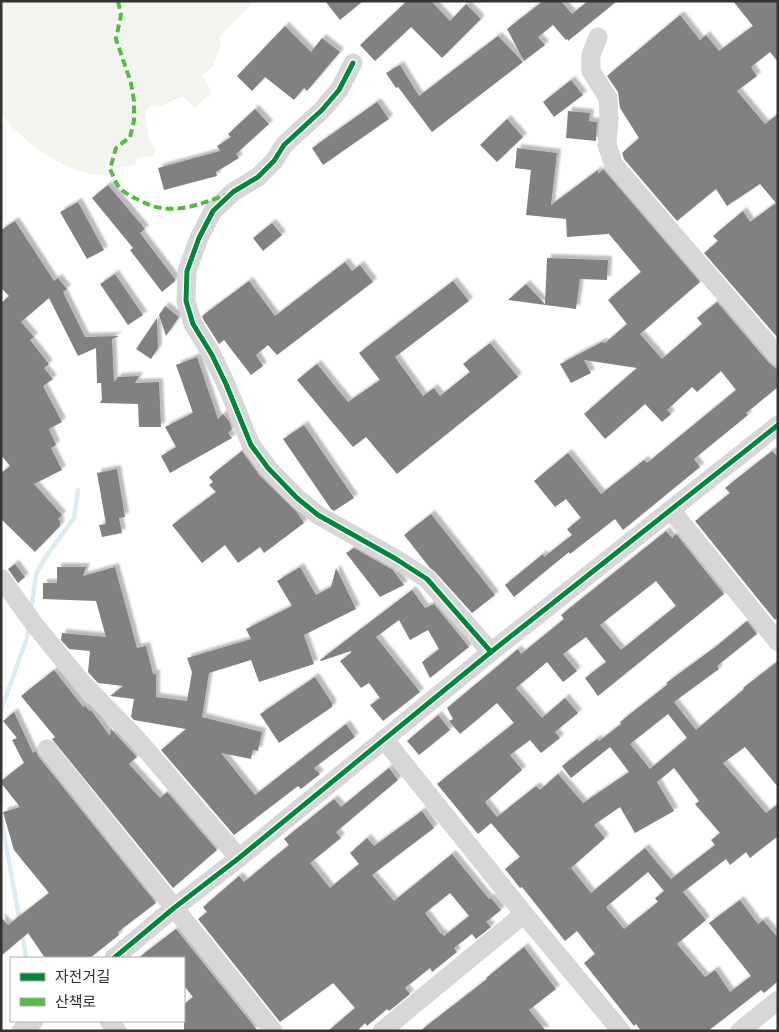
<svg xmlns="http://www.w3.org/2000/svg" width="779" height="1032" viewBox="0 0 779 1032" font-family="'Source Sans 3','Noto Sans KR',sans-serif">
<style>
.green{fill:#f1f5ed}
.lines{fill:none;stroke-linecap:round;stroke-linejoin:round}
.stream{stroke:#ddebf3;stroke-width:4.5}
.building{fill:#818181;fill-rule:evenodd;filter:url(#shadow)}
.minor{stroke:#d7d7d7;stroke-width:19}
.quiet{stroke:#58b947;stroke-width:4;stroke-dasharray:8 4;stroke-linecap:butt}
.cycleway-casing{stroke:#fff;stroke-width:8}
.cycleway{stroke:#00873e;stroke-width:5}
</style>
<defs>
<filter id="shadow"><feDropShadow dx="4" dy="-4" stdDeviation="1" flood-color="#0004"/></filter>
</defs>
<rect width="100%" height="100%" fill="#fff"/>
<g class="green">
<path d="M1 1H116L119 15 114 39 129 83 132 101V121L128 136 114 146 106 169 108 176C66 175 28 145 1 115Z"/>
<path d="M120 1H254L219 37 221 44 213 66 203 75 212 94 195 107 182 96 160 107 152 105 145 111 149 140 156 150 153 156 137 158 135 165 112 169 118 149 132 138 136 121V100L133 82 119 39 124 15Z"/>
</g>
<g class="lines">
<g class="stream">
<path d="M31 611 36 574 45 558 74 518 78 490"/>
<path d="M1 710 27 638 29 626"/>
<path d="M1 818 20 922"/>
<path d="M22 932 26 958"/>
</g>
</g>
<g class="building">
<path d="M325 1H363L340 20Z"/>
<path d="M407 1H431L450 21 466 4 481 19 442 58 411 27 375 61 360 45Z"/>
<path d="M543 1H561L572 14 588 1H617L568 41V39L566 40 553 25 538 37 545 45 524 61 507 29Z"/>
<path d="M733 1H778V62L770 52 751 67 757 76 737 91 765 124 778 114 777 337 704 253 718 241 713 236 743 211 750 222 776 203 760 184 727 206 716 189 677 221 624 159 622 153 639 138 620 108 618 92 607 76 680 15 700 40 706 35 719 51 753 26Z"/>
<path d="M285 26 311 52 322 38 340 52 307 91 304 88 294 100 265 77 252 91 237 76Z"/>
<path d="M498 36 523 62 432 132 398 87 396 88 386 73 400 65 419 96Z"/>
<path d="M571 80 583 95 554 117 543 102Z"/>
<path d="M377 102 389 119 323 165 312 148Z"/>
<path d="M255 109 269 124 236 154 239 158 216 172 217 176 164 190 158 168 220 151 217 146 231 137 228 134Z"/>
<path d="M568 111 590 113 589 121 597 122 596 141 566 138Z"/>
<path d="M507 119 523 137 497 162 480 145Z"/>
<path d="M517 148 557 153 551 205 598 170V174L603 169 700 282 640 334 662 359 702 324 697 318 717 302 769 363 778 370V387L746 413 748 415 694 459 700 467 623 530 615 519 570 554 569 552 514 597 505 585 543 554 544 557 572 535 567 529 581 518 566 499 555 507 534 481 568 453 601 494 644 460 647 463 736 390 721 371 697 392 692 387 667 410 671 414 662 422 645 404 605 439 584 414 637 368 584 360 591 373 571 383 560 364 602 342 605 343 627 324 608 300 641 272 608 233V234L567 237 566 219 526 215 531 170 515 168Z"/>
<path d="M108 185 145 229 140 233 175 279V281L162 292 130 250 133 248 92 198Z"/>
<path d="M78 202 104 250 87 259 60 212Z"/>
<path d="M15 221 54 281 58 278 67 289 63 292 85 337 119 336 112 339 114 382 118 377 139 376 135 383 159 382 161 427H139L138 404 100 403 102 399 101 383H97L96 348 78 356 49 298 21 322 34 337 30 340 49 364 44 368 53 379 43 386 62 422 49 429 56 445 51 448 62 470 34 484 62 515 58 519 60 521V526L35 552 1 519V473L10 466 1 455V303L9 296 1 288V230Z"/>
<path d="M272 223 282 235 263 251 253 238Z"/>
<path d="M547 258 608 260 607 280 580 279 576 309 508 300 526 284 545 304Z"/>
<path d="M345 262 352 271 360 265 373 282 277 355 268 345 256 355 263 366 251 375 224 340 219 344 203 319 202 316 249 281 275 316Z"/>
<path d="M115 274 143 315 128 325 100 284Z"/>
<path d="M453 281 469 301 395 357 423 396 434 388 440 396 470 372 463 364 490 343 518 377 397 474 366 437 353 447 297 380 317 364 348 402 380 380 359 353Z"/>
<path d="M165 306 179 317 166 336 159 315Z"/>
<path d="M157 318 158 348 151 359 136 349Z"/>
<path d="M197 357 218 419 223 414 229 421 232 429 228 433 232 438 170 473 161 456 176 447 165 427 193 413 176 365Z"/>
<path d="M304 425 354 498 334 511 331 509 283 439Z"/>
<path d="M242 451 260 476 296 511 304 523 264 553 260 547 238 563 225 545 202 563 172 525 216 492 209 485 213 482 209 477Z"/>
<path d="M772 451 778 457V617L775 620 695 521 730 493 725 488Z"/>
<path d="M117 469 125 517 119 518 122 533 102 537 99 525 106 524 97 473Z"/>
<path d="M431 514 495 595 472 613 435 572 430 568 404 535Z"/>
<path d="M666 531 672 538 676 534 724 594 598 696 585 678 606 662 586 637 563 654 577 671 563 682 547 662 516 688 542 718 565 698 578 713 555 732 560 738 541 753 530 740 510 755 522 770 485 802 497 817 536 786 540 790 558 774 583 803 629 772 610 747 571 778 562 766 597 739 599 741 621 724 620 722 668 684 666 683 714 648 747 621 757 634 717 666 719 669 674 702 696 730 744 689 743 688 778 661V787L745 747 723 763 766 813 778 804V836L750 858 746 852 730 865 726 859 683 892 706 920 677 944 705 977 715 970 730 992 751 976 709 923 740 900 758 924 763 920 778 938V981L764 993 761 990 708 1031H641L636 1024 634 1026 584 963 595 954 577 931 565 941 522 887 520 888 505 869 520 857 491 823 478 834 437 784 514 723 497 703 460 734 449 721 453 719 447 708 518 649 521 654 564 619 561 615ZM656 581 676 606 621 650 600 625ZM668 714 687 738 650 769 630 744ZM674 768 699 801 695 804 720 833 711 840 715 845 671 879 645 848 591 893 571 868 605 838 594 825 620 807 635 833 674 811 657 782ZM648 872 664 891 655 898 658 902 624 929 606 907Z"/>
<path d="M354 548 393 570 404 585 380 597 346 553Z"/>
<path d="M15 564 25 577 18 583 8 569Z"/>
<path d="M57 567H86L83 576 115 567 137 648 146 646 153 674H156V697L187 701 192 672 187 658 251 639 246 629 292 606 277 581 300 567 316 595 331 587 336 568 356 609 304 635 314 664 259 682 251 660 209 673 202 717 262 732 258 751 253 750 251 759 221 753 255 795 346 724 355 737 314 768 320 774 301 789 298 786 234 835 161 750 186 729 134 720 131 717 134 699 110 696 123 686 98 683 88 672 90 651 69 649 61 640 62 633 106 637 96 601 43 599V583H57Z"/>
<path d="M412 590 425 608 434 604 469 647 430 678 422 662 439 649 428 630 410 640 399 620 376 637 420 692 383 721 370 705 380 698 369 683 361 688 340 661 351 653V651L321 661 320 660Z"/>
<path d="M54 670 84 708V705L90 711 91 710 110 736 111 729 137 757 129 764 160 798 167 792 217 850 173 888 52 739 55 737 21 696Z"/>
<path d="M315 677 332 703V707L279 743 260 714Z"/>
<path d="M14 712 33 753 36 751 38 756 156 903 118 932 119 935 90 958H45L28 933 1 956V917L8 925 49 893 14 850 3 812 20 807 1 783V781L24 763 12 740 17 738 3 721Z"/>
<path d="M438 715 450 730 419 755 407 741Z"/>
<path d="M389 768 398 780 336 832 341 838 310 863 330 888 359 864 350 853 367 838 374 846 422 811 434 828 372 875 394 901 452 854 489 899 491 898 501 910 486 922 491 927 476 939 472 934 454 948 457 952 432 972 430 968 405 988 410 994 389 1011 387 1009 367 1026 365 1023 357 1031H328L355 1008 333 983 280 1022 198 919 207 912 203 907 239 876 244 882 289 845 284 839 334 799 341 807ZM450 893 469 916 444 936 442 933 441 934 425 913Z"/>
<path d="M176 929 258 1031H184V1004L193 997 184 986V958H138Z"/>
<path d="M524 947 556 989 529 1010 546 1031H420L487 979 486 978Z"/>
</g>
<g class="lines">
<g class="minor">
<path d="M598 37 591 55V71L608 98 609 119 607 145 614 165 778 356"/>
<path d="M353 63 339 90 322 110 284 145 274 161 258 177 233 192 213 211 199 238 187 271 186 301 193 324 212 355 226 384 251 445 268 468 297 498 318 515 396 559 427 579 491 652"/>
<path d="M671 510 778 642"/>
<path d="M1 578 34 624 83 684 135 737 239 858"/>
<path d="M384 739 524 914 621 1031"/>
<path d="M47 749 273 1031"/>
<path d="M114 958 174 908 239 858 491 652 778 425"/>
<path d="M109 1021 117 1031"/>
<path d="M21 1031 34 1021"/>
<path d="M382 1031 524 914"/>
<path d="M740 1031 778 1000"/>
</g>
<path class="quiet" d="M118 1 121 15 116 39 131 83 134 101V121L130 137 116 148 110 169C113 175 115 182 119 187 123 192 132 197 139 200 169 217 195 206 226 195"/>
<g class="cycleway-casing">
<g id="cycleway">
<path d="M353 63 339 90 322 110 284 145 274 161 258 177 233 192 213 211 199 238 187 271 186 301 193 324 212 355 226 384 251 445 268 468 297 498 318 515 396 559 427 579 491 652"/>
<path d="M114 958 174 908 239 858 491 652 778 425"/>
</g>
</g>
<use href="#cycleway" class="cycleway"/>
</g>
<rect width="779" height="1032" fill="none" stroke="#333333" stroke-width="5"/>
<rect x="10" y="957" width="175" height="65" fill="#ffffff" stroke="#adadad"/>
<rect x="20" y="973" width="25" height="8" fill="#00873e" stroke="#adadad"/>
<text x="55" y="982" font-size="15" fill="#333333">자전거길</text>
<rect x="20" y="998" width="25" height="8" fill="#58b947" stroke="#adadad"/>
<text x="55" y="1007" font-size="15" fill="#333333">산책로</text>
</svg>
